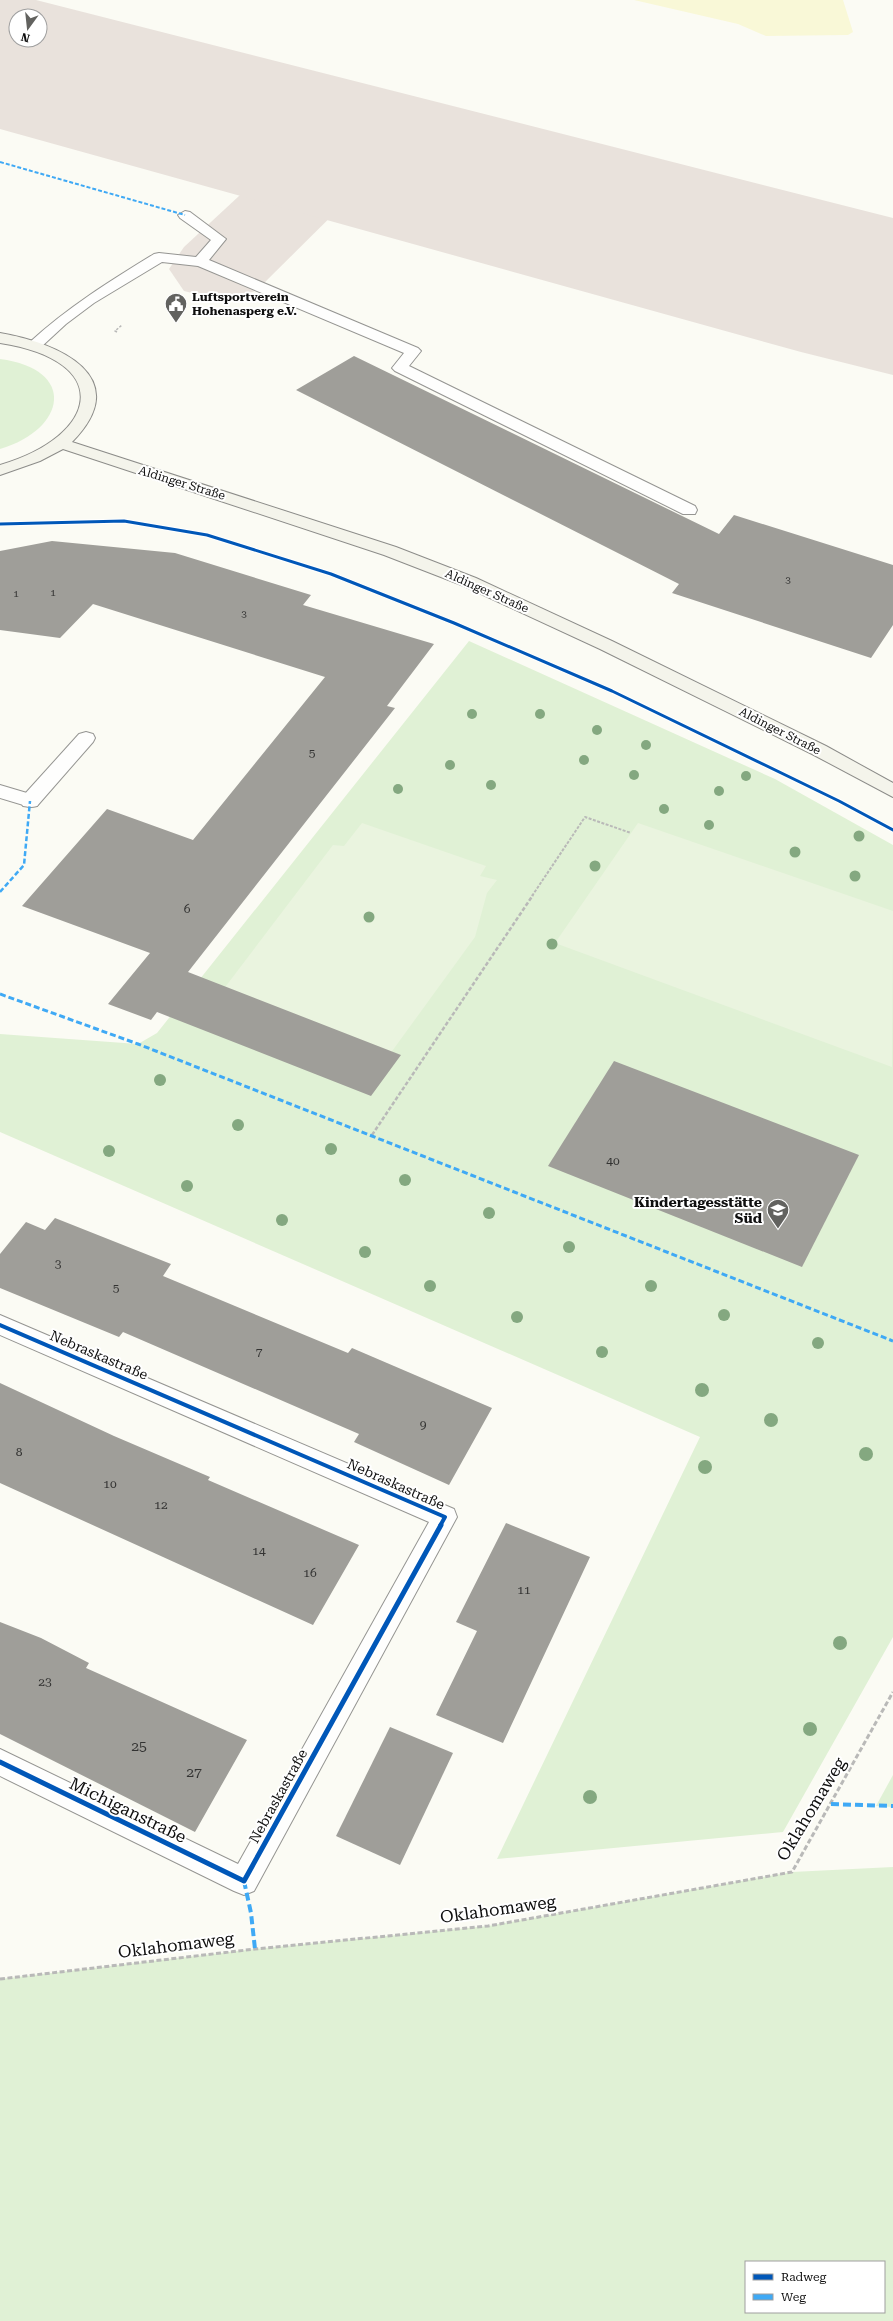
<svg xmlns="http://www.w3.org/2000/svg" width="893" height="2321" viewBox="0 0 893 2321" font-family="'Roboto Serif',serif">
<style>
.green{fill:#e0f1d5;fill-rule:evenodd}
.sand{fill:#f9f8d7}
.pitch{fill:#eaf4df}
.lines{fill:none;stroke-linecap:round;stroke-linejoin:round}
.taxiway{fill:#e9e2dc;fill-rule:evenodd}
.runway{fill:#e9e2dc;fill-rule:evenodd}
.building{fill:#9f9e99}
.service-casing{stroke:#959592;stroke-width:2}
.minor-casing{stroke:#959592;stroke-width:2}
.secondary-casing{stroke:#8c8c89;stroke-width:2}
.path-far3{stroke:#b9b9b8;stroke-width:1.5;stroke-dasharray:2.5 1.5;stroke-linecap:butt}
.path-far2{stroke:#b9b9b8;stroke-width:2;stroke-dasharray:3 1.5;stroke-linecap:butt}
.path-far1{stroke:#b9b9b8;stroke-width:2.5;stroke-dasharray:4 2;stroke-linecap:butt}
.path{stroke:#b9b9b8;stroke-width:3;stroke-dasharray:5 2.5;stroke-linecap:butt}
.service{fill:#fefefd;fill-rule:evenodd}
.minor{fill:#fefefd;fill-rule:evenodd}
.secondary{fill:#f4f4eb;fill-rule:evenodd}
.quiet-far3{stroke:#3fa9f5;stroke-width:2;stroke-dasharray:4 2;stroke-linecap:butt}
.quiet-far2{stroke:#3fa9f5;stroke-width:2.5;stroke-dasharray:5 2.5;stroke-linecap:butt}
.quiet-far1{stroke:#3fa9f5;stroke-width:3;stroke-dasharray:6 3;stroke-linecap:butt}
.quiet{stroke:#3fa9f5;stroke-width:4;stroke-dasharray:8 4;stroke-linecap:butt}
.cycleway-far2-casing{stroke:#fff;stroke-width:5}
.cycleway-far1-casing{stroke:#fff;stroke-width:6}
.cycleway-casing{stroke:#fff;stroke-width:8}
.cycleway-far2{stroke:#0057b8;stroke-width:3}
.cycleway-far1{stroke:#0057b8;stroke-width:4}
.cycleway{stroke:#0057b8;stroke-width:5}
.tree{fill:#84a880}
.labels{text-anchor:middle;stroke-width:4;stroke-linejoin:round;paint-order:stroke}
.far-number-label{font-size:10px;fill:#333332}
.far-poi-label{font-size:12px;font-weight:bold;fill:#0f0f0f;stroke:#fff;text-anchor:start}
.far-street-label{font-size:12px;fill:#0f0f0f;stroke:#fff}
.number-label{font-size:12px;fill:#333332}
.poi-label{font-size:14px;font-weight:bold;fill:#0f0f0f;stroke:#fff;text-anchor:end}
.street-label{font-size:14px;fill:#0f0f0f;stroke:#fff}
.near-number-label{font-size:14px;fill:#333332}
.near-street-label{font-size:17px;fill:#0f0f0f;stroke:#fff}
</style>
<rect width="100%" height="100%" fill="#fbfbf4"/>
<g class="green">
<path d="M0 359C77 369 67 429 0 449Z"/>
<path d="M469 641 775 779 893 845V1637L783 1832 497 1859 700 1437 0 1132V1034L138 1044 157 1033Z"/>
<path d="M893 1775V1807L876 1806Z"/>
<path d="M893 1867V2321H0V1979L255 1949 488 1926 792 1872ZM746 2262H884V2312H746Z"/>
</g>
<path class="sand" d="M634 0H843L853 32 848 35 766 36 738 24Z"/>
<g class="pitch">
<path d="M362 823 486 866 480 876 497 880 487 893 475 937 374 1076 207 1011 333 845 344 846Z"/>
<path d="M638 823 893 911 892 1067 555 943Z"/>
</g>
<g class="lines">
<path class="taxiway" d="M343 122 377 131 391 151 377 171 256 291 220 300 184 291 169 269 184 247 309 131Z"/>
<path class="runway" d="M0 0H36L893 218V375L801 352 0 129ZM16 16H40V40H16Z"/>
</g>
<g class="building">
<path d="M354 356 719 534 734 515 893 565V625L871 658 672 593 679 584 296 390Z"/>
<path d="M52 541 175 553 311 595 303 605 434 644 387 706 395 708 188 972 401 1055 371 1096 157 1012 151 1020 108 1004 150 953 22 906 107 809 193 840 325 677 93 604 60 638 0 630V551Z"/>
<path d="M614 1061 859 1155 802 1267 548 1166Z"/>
<path d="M55 1218 171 1264 163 1276 348 1353 352 1348 492 1408 449 1485 354 1442 359 1434 123 1332 119 1337 0 1288V1254L26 1222 45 1230Z"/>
<path d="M0 1383 114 1436 210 1477 208 1480 359 1545 313 1625 0 1483Z"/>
<path d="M506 1523 590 1557 503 1743 436 1715 477 1631 456 1622Z"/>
<path d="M0 1622 41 1638 89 1663 86 1668 247 1740 195 1832 0 1734Z"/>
<path d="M390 1727 453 1753 400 1865 336 1836Z"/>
</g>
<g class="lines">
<g class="service-casing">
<g id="service">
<path d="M185 211 190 212 226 239 209 260 418 348 421 351 409 366 695 506 697 510 695 514H683L395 371 392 368 404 353 198 266 162 262 94 303 66 324 40 348H30L27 345 30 342C68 307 110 281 154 254L159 253 196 257 211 240 180 218 178 215Z"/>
<path d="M86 732 93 734 95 738 93 742 37 806 30 807 23 806 20 801 23 796 79 734Z"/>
</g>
</g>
<g class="minor-casing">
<g id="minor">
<path d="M0 785 37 796 40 801 37 806 30 807 0 798Z"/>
<path d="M0 1315 454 1509 457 1517 254 1891 244 1895 234 1891 0 1776V1749L238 1864 429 1522 0 1335Z"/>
</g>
</g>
<g class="secondary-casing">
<path id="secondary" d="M0 333C59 343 136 377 72 442L396 547 476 578 612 641 826 746 893 783V797L812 754 600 649 464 586 384 555 63 449 40 461 0 475V465C99 436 116 361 0 343Z"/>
</g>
<path class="path-far3" d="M117 332 115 331 122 325"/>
<path class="path-far2" d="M532 896 585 817 631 833"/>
<path class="path-far1" d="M372 1135 533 895"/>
<path class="path" d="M0 1979 255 1949 488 1926 792 1872 893 1692"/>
<use href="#service" class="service"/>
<use href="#minor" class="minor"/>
<use href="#secondary" class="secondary"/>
<path class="quiet-far3" d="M0 162 185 215"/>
<path class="quiet-far2" d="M0 892 24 865 30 801"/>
<path class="quiet-far1" d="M0 994 138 1044 893 1341"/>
<g class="quiet">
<path d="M831 1804 893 1806"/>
<path d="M244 1881 251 1913 255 1949"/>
</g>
<g class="cycleway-far2-casing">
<path id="cycleway-far2" d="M0 524 124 521 207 535 331 574 454 623 612 691 839 801 893 830"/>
</g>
<g class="cycleway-far1-casing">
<path id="cycleway-far1" d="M0 1325 445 1517 440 1526"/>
</g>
<g class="cycleway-casing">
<path id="cycleway" d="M0 1762 244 1881 441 1525"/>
</g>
<use href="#cycleway-far2" class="cycleway-far2"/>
<use href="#cycleway-far1" class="cycleway-far1"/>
<use href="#cycleway" class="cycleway"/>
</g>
<g class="tree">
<circle cx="472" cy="714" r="5"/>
<circle cx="540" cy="714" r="5"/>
<circle cx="597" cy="730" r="5"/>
<circle cx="646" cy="745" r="5"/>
<circle cx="584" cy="760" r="5"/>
<circle cx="450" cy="765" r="5"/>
<circle cx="634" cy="775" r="5"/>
<circle cx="746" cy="776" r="5"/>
<circle cx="491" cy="785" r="5"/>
<circle cx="398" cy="789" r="5"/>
<circle cx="719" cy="791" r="5"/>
<circle cx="664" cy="809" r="5"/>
<circle cx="709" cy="825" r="5"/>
<circle cx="859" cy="836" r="5.5"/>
<circle cx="795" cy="852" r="5.5"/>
<circle cx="595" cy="866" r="5.5"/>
<circle cx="855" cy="876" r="5.5"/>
<circle cx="369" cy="917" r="5.5"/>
<circle cx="552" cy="944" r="5.5"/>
<circle cx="160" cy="1080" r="6"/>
<circle cx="238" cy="1125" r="6"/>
<circle cx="331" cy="1149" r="6"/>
<circle cx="109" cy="1151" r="6"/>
<circle cx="405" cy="1180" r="6"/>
<circle cx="187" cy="1186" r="6"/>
<circle cx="489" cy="1213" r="6"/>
<circle cx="282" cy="1220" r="6"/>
<circle cx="569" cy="1247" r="6"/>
<circle cx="365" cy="1252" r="6"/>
<circle cx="430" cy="1286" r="6"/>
<circle cx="651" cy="1286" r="6"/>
<circle cx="724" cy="1315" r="6"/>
<circle cx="517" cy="1317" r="6"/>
<circle cx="818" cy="1343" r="6"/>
<circle cx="602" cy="1352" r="6"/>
<circle cx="702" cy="1390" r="7"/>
<circle cx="771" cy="1420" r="7"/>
<circle cx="866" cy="1454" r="7"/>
<circle cx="705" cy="1467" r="7"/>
<circle cx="840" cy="1643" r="7"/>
<circle cx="810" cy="1729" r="7"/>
<circle cx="590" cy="1797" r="7"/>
</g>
<defs>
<g id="civic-pin" transform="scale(1.15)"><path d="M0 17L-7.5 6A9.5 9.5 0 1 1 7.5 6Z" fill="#62625f" stroke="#fff"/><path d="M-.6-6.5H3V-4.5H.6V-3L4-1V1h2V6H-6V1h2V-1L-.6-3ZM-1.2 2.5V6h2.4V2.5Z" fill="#fff"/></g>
<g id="school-pin" transform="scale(1.15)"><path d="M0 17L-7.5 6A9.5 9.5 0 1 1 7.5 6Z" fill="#62625f" stroke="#fff"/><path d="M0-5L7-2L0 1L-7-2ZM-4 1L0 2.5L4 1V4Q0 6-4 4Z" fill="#fff"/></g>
</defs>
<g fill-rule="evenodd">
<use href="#civic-pin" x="176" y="304"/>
<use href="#school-pin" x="778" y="1210"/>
</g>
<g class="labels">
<g class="far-number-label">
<text x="788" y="583">3</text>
<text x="53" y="596">1</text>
<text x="16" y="597">1</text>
<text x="244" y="617">3</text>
</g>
<g class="far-poi-label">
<text x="192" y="301">Luftsportverein<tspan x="192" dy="14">Hohenasperg e.V.</tspan></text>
</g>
<g class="far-street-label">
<text transform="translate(182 483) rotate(17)" y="4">Aldinger Straße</text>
<text transform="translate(487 591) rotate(24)" y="4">Aldinger Straße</text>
<text transform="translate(780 731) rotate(27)" y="4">Aldinger Straße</text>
</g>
<g class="number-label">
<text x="312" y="757">5</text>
<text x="187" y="913">6</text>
<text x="613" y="1165">40</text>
<text x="58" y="1268">3</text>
<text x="116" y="1292">5</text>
<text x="259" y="1356">7</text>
<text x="423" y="1429">9</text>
<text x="19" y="1456">8</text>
<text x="110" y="1488">10</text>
<text x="161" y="1509">12</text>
<text x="259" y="1555">14</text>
<text x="310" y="1577">16</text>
<text x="524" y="1594">11</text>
<text x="45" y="1686">23</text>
</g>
<g class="poi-label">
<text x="762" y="1207">Kindertagesstätte<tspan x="762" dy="16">Süd</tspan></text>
</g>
<g class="street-label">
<text transform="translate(99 1355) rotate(23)" y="5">Nebraskastraße</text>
<text transform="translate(396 1484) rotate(24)" y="5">Nebraskastraße</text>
<text transform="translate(278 1796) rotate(-61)" y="5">Nebraskastraße</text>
</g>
<g class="near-number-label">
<text x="139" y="1751">25</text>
<text x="194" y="1777">27</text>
</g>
<g class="near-street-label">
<text transform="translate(811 1809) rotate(-59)" y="6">Oklahomaweg</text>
<text transform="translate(128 1810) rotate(26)" y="6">Michiganstraße</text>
<text transform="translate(498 1909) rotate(-8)" y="6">Oklahomaweg</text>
<text transform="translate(176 1945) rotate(-7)" y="6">Oklahomaweg</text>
</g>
</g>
<rect x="745" y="2261" width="140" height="52" fill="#ffffff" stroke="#9f9f9f"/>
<rect x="753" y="2274" width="20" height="6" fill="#0057b8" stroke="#9f9f9f"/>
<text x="781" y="2281" font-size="12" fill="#0f0f0f">Radweg</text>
<rect x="753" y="2294" width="20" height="6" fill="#3fa9f5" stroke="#9f9f9f"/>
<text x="781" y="2301" font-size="12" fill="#0f0f0f">Weg</text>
<g transform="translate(28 28) rotate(195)"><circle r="19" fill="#ffffff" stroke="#9f9f9f"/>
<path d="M0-3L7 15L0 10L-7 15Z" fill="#62625f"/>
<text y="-6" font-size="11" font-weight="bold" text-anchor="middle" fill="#0f0f0f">N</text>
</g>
</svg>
